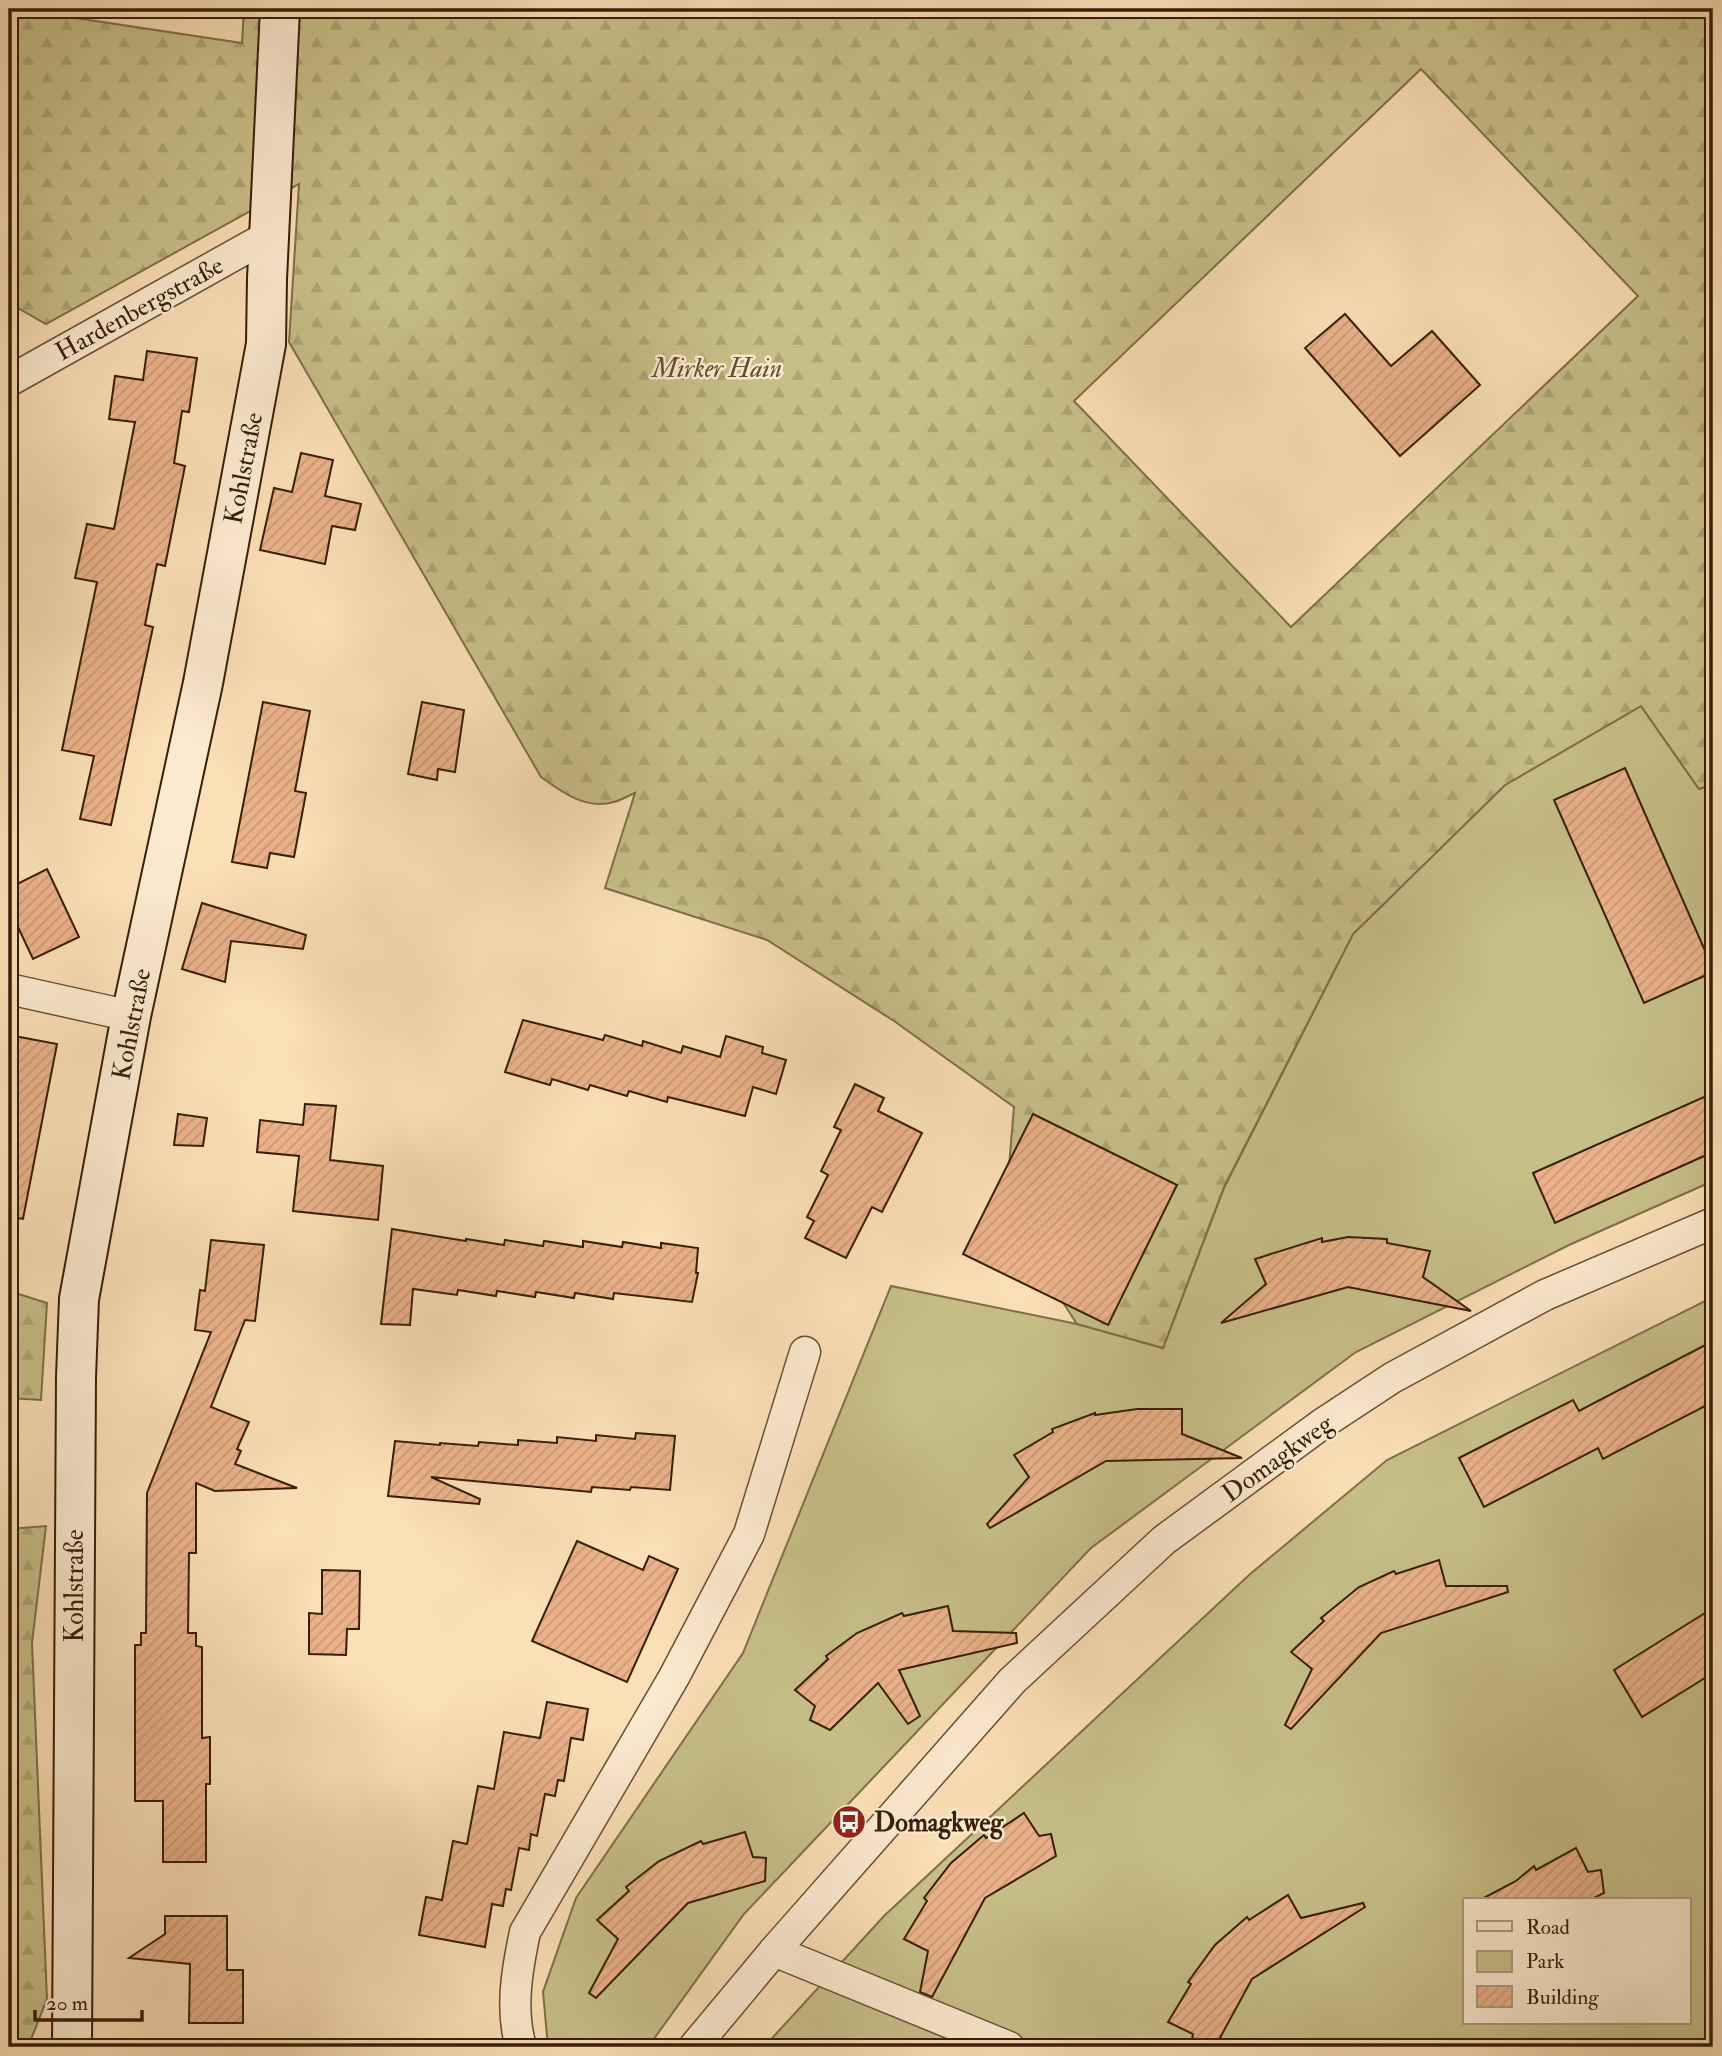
<svg xmlns="http://www.w3.org/2000/svg" width="1722" height="2056" viewBox="0 0 1722 2056" font-family="'IM FELL Double Pica',serif">
<style>
.green{fill:#c7bf88;stroke:#806e48;stroke-width:2;fill-rule:evenodd}
.forest{fill:url(#forest-firs);stroke:#806e48;stroke-width:2;fill-rule:evenodd}
.building{fill:url(#building-hatch);stroke:#381e08;stroke-width:2}
.lines{fill:none;stroke-linecap:round;stroke-linejoin:round}
.street-casing{stroke:#694e34;stroke-width:33}
.secondary-casing{stroke:#381e08;stroke-width:42}
.street{stroke:#fcead0;stroke-width:30}
.secondary{stroke:#fcead0;stroke-width:38}
.labels{text-anchor:middle;stroke-width:5;stroke-linejoin:round;paint-order:stroke}
.street-label{font-size:26px;fill:#381e08;stroke:#fcead0}
.park-label{font-size:26px;font-style:italic;fill:#634e2e;stroke:#fcead0}
.poi-label{font-size:26px;font-weight:bold;fill:#381e08;stroke:#fcead0;text-anchor:start}
</style>
<defs>
<pattern id="forest-firs" width="22" height="20" patternUnits="userSpaceOnUse" patternTransform="scale(1.75)"><rect width="22" height="20" fill="#c7bf88"/><path d="M5 1l3.5 6h-7zM16 11l3.5 6h-7z" fill="#aca474"/></pattern>
<pattern id="building-hatch" width="6" height="6" patternUnits="userSpaceOnUse" patternTransform="scale(1.75)"><rect width="6" height="6" fill="#ebb28a"/><path d="M-1 1l2-2M0 6l6-6M5 7l2-2" fill="none" stroke="#ca9976"/></pattern>
</defs>
<rect width="100%" height="100%" fill="#fbdfb6"/>
<filter id="stains"><feTurbulence type="fractalNoise" baseFrequency=".00286" numOctaves="4"/><feColorMatrix values="0 0 0 0 .2 0 0 0 0 .09 0 0 0 0 .02 0 0 0 .5 -.17"/></filter>
<radialGradient id="worn" r=".72"><stop offset=".6" stop-color="#630" stop-opacity="0"/><stop offset="1" stop-color="#630" stop-opacity=".3"/></radialGradient>
<g class="green">
<path d="M1641 706 1699 789 1713 784V1181L1569 1245 1356 1352 1091 1548 744 1914 648 2047H548L543 1992 576 1898 743 1653 891 1286 1077 1324 1163 1348 1224 1188 1353 934 1505 785Z"/>
<path d="M1713 1297V2047H764L884 1916 1249 1575 1387 1460ZM1465 1900H1689V2023H1465Z"/>
</g>
<g class="forest">
<path d="M34 9H53L56 15 242 43 244 9H1713V784L1699 789 1641 706 1505 785 1353 934 1224 1187 1163 1348 1077 1324 1005 1214 1014 1107 894 1021 767 940 605 888 635 793C628 796 621 800 614 802 585 810 562 792 541 777L289 342 299 184 46 324 9 303V24ZM1421 69 1638 296 1291 627 1074 401Z"/>
<path d="M9 1291 47 1303 41 1400 9 1398Z"/>
<path d="M46 1526 32 1643 47 1999 28 2047H9V1529Z"/>
</g>
<g class="building">
<path d="M1345 314 1391 366 1432 331 1480 385 1400 456 1305 348Z"/>
<path d="M147 351 197 358 189 412 182 411 174 463 185 466 165 566 157 564 145 625 153 627 111 825 80 819 94 756 62 750 97 582 75 578 87 524 114 529 135 422 109 419 115 376 143 380Z"/>
<path d="M301 453 333 460 325 496 361 504 355 530 332 526 325 564 260 550 274 488 292 492Z"/>
<path d="M263 702 310 711 295 791 306 793 294 857 270 853 267 868 232 862Z"/>
<path d="M422 702 464 710 455 772 438 769 437 780 408 774Z"/>
<path d="M1625 768 1713 969V972L1644 1003 1554 800Z"/>
<path d="M47 869 79 937 33 959 9 908V888Z"/>
<path d="M202 903 306 935 303 949 231 941 225 982 182 969Z"/>
<path d="M523 1020 603 1040 605 1035 642 1046 643 1041 681 1053 683 1046 720 1057 726 1036 763 1047 762 1053 786 1060 776 1094 753 1087 745 1116 668 1097 667 1102 629 1091 627 1096 590 1085 588 1090 552 1079 550 1085 505 1072Z"/>
<path d="M9 1035 57 1044 23 1219 9 1217Z"/>
<path d="M855 1084 884 1098 878 1111 922 1133 882 1212 872 1207 846 1258 805 1238 814 1221 807 1217 828 1175 821 1171 841 1130 834 1127Z"/>
<path d="M1713 1093V1152L1555 1223 1533 1173Z"/>
<path d="M305 1104 336 1106 330 1160 383 1166 378 1220 293 1211 299 1156 257 1152 260 1120 303 1125Z"/>
<path d="M178 1114 207 1118 203 1146 174 1145Z"/>
<path d="M1033 1114 1177 1185 1108 1325 963 1254Z"/>
<path d="M392 1229 466 1241V1239L504 1245 505 1240 543 1246 544 1241 583 1247V1241L622 1247 623 1242 661 1248V1243L698 1248 696 1273H698L692 1302 614 1293 613 1299 575 1293 574 1298 536 1292 535 1297 497 1291 496 1296 458 1290 457 1295 413 1289 410 1325 381 1324Z"/>
<path d="M1348 1237 1387 1239V1243L1430 1251 1423 1277 1471 1311 1348 1287 1221 1323 1266 1284 1255 1259 1322 1238V1242Z"/>
<path d="M211 1240 264 1245 255 1321 245 1320 211 1407 249 1422 237 1449 241 1451 235 1464 297 1488 215 1491 196 1483V1553H189L188 1633H196V1646L202 1647V1738L210 1737V1784H206V1862H163V1801H135V1645H141V1633H146L147 1493 211 1332 195 1330 200 1290 205 1291Z"/>
<path d="M1713 1341V1402L1603 1459 1598 1448 1484 1507 1459 1458 1573 1400 1579 1411Z"/>
<path d="M1137 1409H1182V1434L1242 1458 1106 1461 990 1528 987 1524 1029 1477 1014 1455 1053 1432 1052 1429 1095 1413V1415Z"/>
<path d="M636 1433 675 1436 670 1490 631 1487 630 1490 592 1487 591 1492 431 1477 480 1499 479 1504 388 1496 395 1441 440 1445V1443L478 1446 479 1442 518 1445V1440L557 1443V1437L596 1441V1435L635 1439Z"/>
<path d="M577 1541 643 1570 649 1556 678 1569 627 1682 532 1641Z"/>
<path d="M1439 1560 1446 1586H1507L1508 1592 1381 1633 1291 1729 1285 1725 1312 1669 1291 1652 1324 1621 1321 1618 1359 1587 1394 1571 1396 1574Z"/>
<path d="M322 1570 360 1571 359 1629H347L346 1655 309 1654V1613L322 1614Z"/>
<path d="M948 1606 953 1631 1016 1633 1017 1643 899 1670 920 1716 908 1724 878 1683 830 1730 810 1720 815 1706 795 1690 828 1659 826 1656 857 1633 902 1613 904 1616Z"/>
<path d="M1713 1608V1673L1642 1717 1614 1670Z"/>
<path d="M547 1702 588 1709 583 1740 571 1738 564 1781 558 1780 555 1796 545 1794 537 1836 531 1834 529 1850 519 1848 511 1890 506 1889 503 1906 492 1904 485 1947 419 1935 426 1897 442 1900 453 1841 467 1844 478 1786 494 1789 504 1732 540 1738Z"/>
<path d="M1024 1813 1039 1836 1051 1834 1056 1856 985 1898 932 1997 920 1992 928 1951 904 1939 927 1901 924 1898 951 1863 984 1835 986 1838Z"/>
<path d="M745 1832 753 1857 766 1858 765 1881 688 1903 596 1998 589 1993 618 1939 597 1920 629 1891 626 1887 659 1861 701 1841 703 1844Z"/>
<path d="M1576 1848 1588 1872 1601 1870 1604 1893 1590 1900H1480L1516 1881 1534 1866 1536 1870Z"/>
<path d="M1288 1895 1301 1918 1363 1903 1365 1907 1252 1979 1215 2047H1191L1193 2034 1168 2022 1191 1984 1188 1982 1215 1945 1247 1917 1249 1920Z"/>
<path d="M165 1916H227V1970H243V2023H189L190 1964 129 1958 165 1934Z"/>
</g>
<g class="lines">
<g class="street-casing">
<g id="street">
<path d="M9 381 270 235"/>
<path d="M9 989 131 1016"/>
<path d="M774 1951 1009 2047"/>
<path d="M521 2047C510 2009 517 1970 525 1932L674 1677 749 1534 805 1352"/>
<path d="M694 2047 774 1951 1012 1681 1164 1540 1322 1424 1392 1378 1545 1295 1713 1223"/>
</g>
</g>
<g class="secondary-casing">
<path id="secondary" d="M72 2047 76 1377 79 1299 131 1016 203 683 266 344 267 279 280 9"/>
</g>
<use href="#street" class="street"/>
<use href="#secondary" class="secondary"/>
</g>
<defs>
<g id="bus-disc" transform="scale(1.75)"><circle r="9.5" fill="#8f2418" stroke="#fcead0"/><path d="M-5-6H5V4H4V6H2V4H-2V6H-4V4H-5ZM-3.5-4V0h7V-4ZM-3.5 1.2v1.5H-2V1.2ZM2 1.2v1.5H3.5V1.2Z" fill="#fff"/></g>
</defs>
<g fill-rule="evenodd">
<use href="#bus-disc" x="849" y="1822"/>
</g>
<g class="labels">
<g class="street-label">
<text transform="translate(139 308) rotate(-29)" y="9">Hardenbergstraße</text>
<text transform="translate(243 468) rotate(-79)" y="9">Kohlstraße</text>
<text transform="translate(131 1024) rotate(-79)" y="9">Kohlstraße</text>
<text transform="translate(1277 1458) rotate(-36)" y="9">Domagkweg</text>
<text transform="translate(74 1586) rotate(-90)" y="9">Kohlstraße</text>
</g>
<g class="park-label">
<text x="717" y="377">Mirker Hain</text>
</g>
<g class="poi-label">
<text x="874" y="1831">Domagkweg</text>
</g>
</g>
<rect width="1722" height="2056" fill="none" stroke="#fbdfb6" stroke-width="35"/>
<rect x="10" y="10" width="1701" height="2035" fill="none" stroke="#381e08" stroke-width="3.5"/>
<rect x="18" y="18" width="1687" height="2021" fill="none" stroke="#381e08" stroke-width="2"/>
<rect x="1463" y="1898" width="228" height="126" fill="#fcead0" stroke="#ae9880" stroke-width="2"/>
<rect x="1477" y="1921" width="35" height="10" fill="#fcead0" stroke="#ae9880" stroke-width="2"/>
<text x="1526" y="1934" font-size="21" fill="#381e08">Road</text>
<rect x="1477" y="1951" width="35" height="21" fill="#c7bf88" stroke="#ae9880" stroke-width="2"/>
<text x="1526" y="1968" font-size="21" fill="#381e08">Park</text>
<rect x="1477" y="1986" width="35" height="21" fill="url(#building-hatch)" stroke="#ae9880" stroke-width="2"/>
<text x="1526" y="2004" font-size="21" fill="#381e08">Building</text>
<path d="M35 2010v10h107v-10" fill="none" stroke="#381e08" stroke-width="3.5"/>
<text x="46" y="2010" font-size="21" fill="#381e08" stroke="#fcead0" stroke-width="5" paint-order="stroke">20 m</text>
<rect width="100%" height="100%" filter="url(#stains)"/>
<rect width="100%" height="100%" fill="url(#worn)"/>
</svg>
